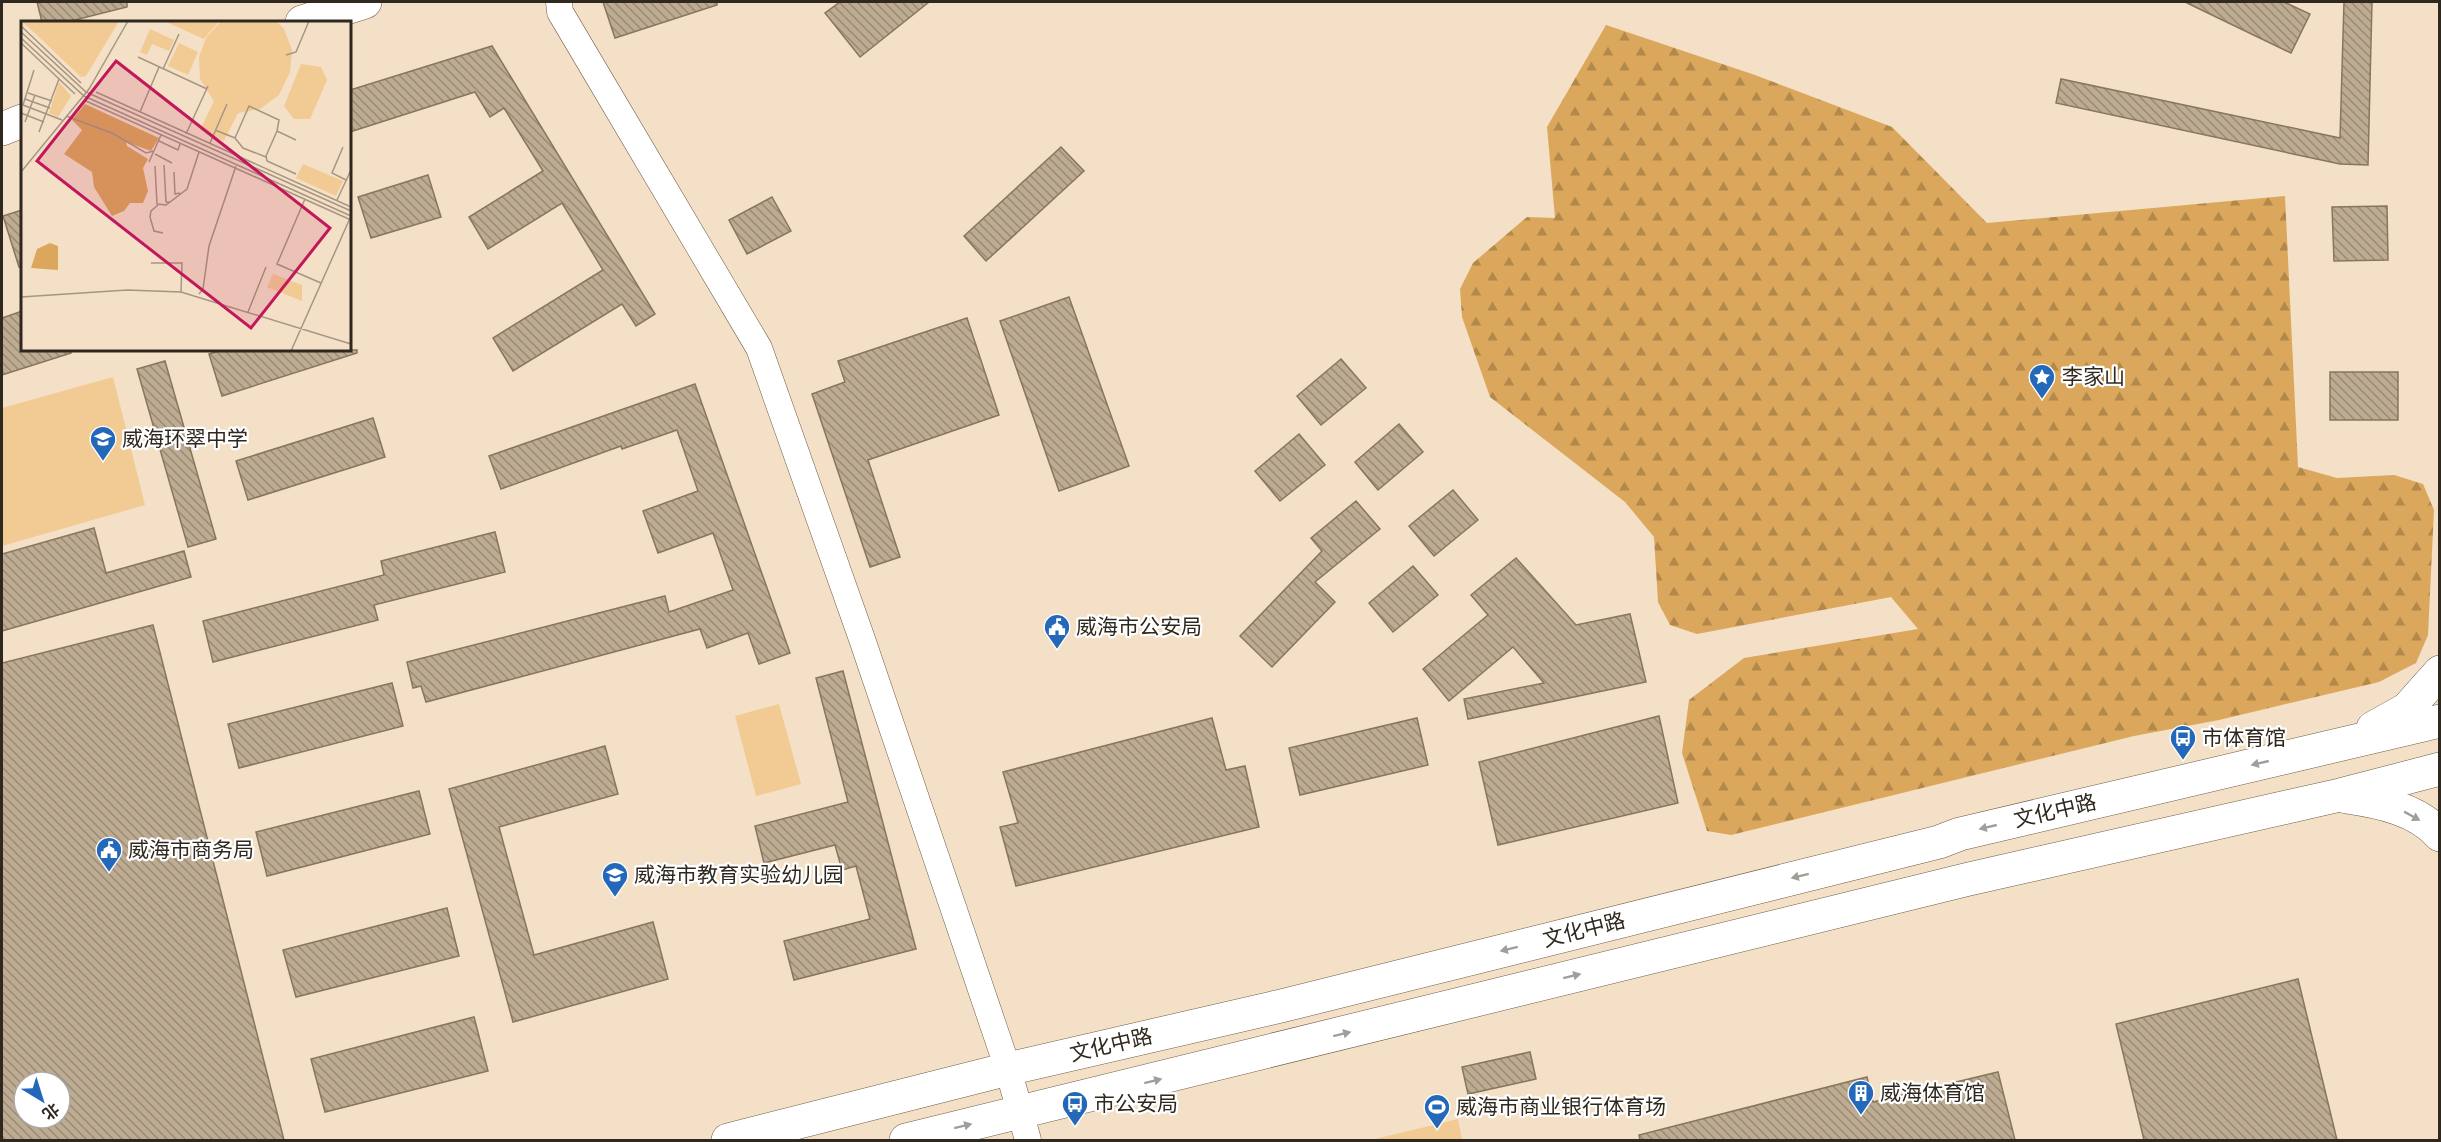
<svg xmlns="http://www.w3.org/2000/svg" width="2441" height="1142" viewBox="0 0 2441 1142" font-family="'Roboto Condensed','Noto Sans SC',sans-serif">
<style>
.forest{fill:url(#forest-firs)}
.pitch{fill:#f2ca94}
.building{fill:url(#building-back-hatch);stroke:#87765e;stroke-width:1.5;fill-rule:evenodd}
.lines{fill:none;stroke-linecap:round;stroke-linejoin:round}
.minor-casing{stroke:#6d5c45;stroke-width:27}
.major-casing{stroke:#6d5c45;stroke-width:34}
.minor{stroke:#fff;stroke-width:26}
.major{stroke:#fff;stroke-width:33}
.oneway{fill:#a19e9a}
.labels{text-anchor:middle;stroke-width:4.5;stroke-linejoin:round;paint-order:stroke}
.poi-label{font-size:21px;fill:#2f281e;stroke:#fff;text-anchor:start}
.street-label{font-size:21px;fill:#2f281e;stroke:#fff}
.inset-road{fill:none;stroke:#a59683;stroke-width:1.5}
.view{fill:#c2185b;fill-opacity:0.15;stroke:#c2185b;stroke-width:3}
.inset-edge{fill:none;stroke:#2f281e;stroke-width:3}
</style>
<defs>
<pattern id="forest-firs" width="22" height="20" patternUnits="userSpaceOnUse" patternTransform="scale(1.5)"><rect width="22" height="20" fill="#dba75c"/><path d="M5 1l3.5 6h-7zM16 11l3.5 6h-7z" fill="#b2884b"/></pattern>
<pattern id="building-back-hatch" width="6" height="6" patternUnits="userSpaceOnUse" patternTransform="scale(1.5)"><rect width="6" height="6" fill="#bdab92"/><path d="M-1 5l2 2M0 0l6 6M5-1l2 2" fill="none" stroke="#9a8b77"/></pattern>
</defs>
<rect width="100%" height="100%" fill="#f4e0c6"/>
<path class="forest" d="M1606 25 1755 75 1892 127 1987 223 2285 196 2298 467 2337 478 2394 475 2423 484 2434 510 2428 635 2416 663 2379 682 2219 720 2134 736 1731 835 1707 831 1682 753 1689 700 1744 658 1918 629 1891 597 1697 634 1670 625 1658 602 1654 537 1625 502 1490 397 1462 317 1460 289 1473 263 1527 217 1555 218 1547 127Z"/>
<g class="pitch">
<path d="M113 377 145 505 2 546V408Z"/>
<path d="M779 704 801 784 756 796 735 716Z"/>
<path d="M1458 1119 1462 1140H1371Z"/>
</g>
<g class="building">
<path d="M37 2H127V7L67 22H42Z"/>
<path d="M603 2H717V5L615 38Z"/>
<path d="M840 2H929L860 57 825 13Z"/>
<path d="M2185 2H2284L2310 14 2291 53Z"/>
<path d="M2344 2H2372L2368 165 2340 164 2056 103 2061 79 2340 138Z"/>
<path d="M492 46 655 314 636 326 622 304 513 371 493 338 603 270 562 203 488 249 469 217 543 171 504 108 490 117 475 92 350 132V90Z"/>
<path d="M1061 147 1084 171 986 261 964 236Z"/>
<path d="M428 175 441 217 371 238 358 197Z"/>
<path d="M772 197 791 231 747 254 729 220Z"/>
<path d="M2387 206 2388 260 2334 261 2332 207Z"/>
<path d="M22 210V266L19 267 3 216Z"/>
<path d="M1069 297 1129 466 1059 491 1000 321Z"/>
<path d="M22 311V350H70L71 353 2 375V318Z"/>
<path d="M967 318 999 415 868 460 900 557 870 567 812 394 845 382 838 361Z"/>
<path d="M222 350H357V353L222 396 209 354Z"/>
<path d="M1341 359 1366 388 1321 425 1297 396Z"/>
<path d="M165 361 216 539 188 547 137 369Z"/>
<rect x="2330" y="372" width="68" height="48"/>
<path d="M695 384 790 653 759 664 748 633 707 648 700 629 426 702 421 686 413 688 407 662 665 596 669 612 733 590 713 533 658 553 643 511 698 491 677 430 622 449 621 446 501 489 489 456Z"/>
<path d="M373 418 385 457 248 500 236 461Z"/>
<path d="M1399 424 1423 452 1378 490 1355 462Z"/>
<path d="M1299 434 1325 465 1280 501 1255 471Z"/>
<path d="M1453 490 1478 520 1434 556 1409 526Z"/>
<path d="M1356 501 1380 529 1315 582 1335 602 1272 667 1240 636 1322 551 1311 538Z"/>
<path d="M94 528 106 573 184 551 191 577 2 631V554Z"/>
<path d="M495 532 505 572 374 605 378 620 213 662 203 621 384 575 381 561Z"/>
<path d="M1516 558 1576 625 1630 614 1646 682 1468 719 1464 699 1544 683 1513 647 1449 701 1423 669 1488 615 1471 595Z"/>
<path d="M1413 566 1438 595 1393 632 1369 603Z"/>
<path d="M153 625 284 1140H2V663ZM24 1082H60V1118H24Z"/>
<path d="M843 671 916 949 794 980 784 941 870 919 856 866 842 870 835 845 764 863 755 826 848 802 816 678Z"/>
<path d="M392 683 403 726 239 768 228 724Z"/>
<path d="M1659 716 1678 803 1498 845 1479 762Z"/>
<path d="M1212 718 1226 770 1245 766 1259 827 1016 886 1000 827 1018 823 1003 772Z"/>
<path d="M1417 718 1428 765 1300 795 1289 748Z"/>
<path d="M605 746 618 794 499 827 534 955 653 922 668 979 513 1022 449 789Z"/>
<path d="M419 791 430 834 267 876 256 832Z"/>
<path d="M447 908 459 956 296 997 283 950Z"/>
<path d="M2298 979 2337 1140H2144L2116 1024Z"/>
<path d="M474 1017 488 1071 325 1112 311 1059Z"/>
<path d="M1530 1052 1536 1079 1468 1094 1462 1067Z"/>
<path d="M1998 1072 2015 1140H1640L1639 1135 1867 1077 1873 1102Z"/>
</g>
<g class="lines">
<g class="minor-casing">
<path id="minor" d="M559 2 560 12 759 348 862 639 1008 1069 1028 1140"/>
</g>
<g class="major-casing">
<g id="major">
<path d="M302 22 365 2"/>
<path d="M2 129 22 121"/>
<path d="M2373 728 2407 709 2440 672"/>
<path d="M2347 797C2380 802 2417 809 2440 835"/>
<path d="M728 1140 1008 1069 1281 1006 1939 842 1960 834 2440 721"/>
<path d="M906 1140 1969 879 2340 795 2440 769"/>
</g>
</g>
<use href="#minor" class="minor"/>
<use href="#major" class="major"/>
</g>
<defs><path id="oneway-solid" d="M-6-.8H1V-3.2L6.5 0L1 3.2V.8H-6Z" transform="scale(1.5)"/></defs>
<g class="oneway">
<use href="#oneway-solid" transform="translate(2260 763) rotate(167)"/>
<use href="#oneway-solid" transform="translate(2412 816) rotate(29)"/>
<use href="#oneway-solid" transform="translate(1988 827) rotate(167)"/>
<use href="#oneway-solid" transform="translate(1800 876) rotate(166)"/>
<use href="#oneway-solid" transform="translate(1509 949) rotate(166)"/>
<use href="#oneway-solid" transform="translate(1572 976) rotate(-14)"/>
<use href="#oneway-solid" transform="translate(1342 1034) rotate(-14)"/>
<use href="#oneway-solid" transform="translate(1153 1081) rotate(-14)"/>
<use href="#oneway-solid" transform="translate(963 1126) rotate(-14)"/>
</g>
<defs>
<g id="sight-pin" transform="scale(1.35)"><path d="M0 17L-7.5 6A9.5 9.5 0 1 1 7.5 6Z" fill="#2368b9" stroke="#fff"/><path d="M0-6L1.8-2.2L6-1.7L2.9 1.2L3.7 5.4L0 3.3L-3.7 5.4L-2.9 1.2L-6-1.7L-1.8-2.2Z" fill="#fff"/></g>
<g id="school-pin" transform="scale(1.35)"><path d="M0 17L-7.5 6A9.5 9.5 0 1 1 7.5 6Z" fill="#2368b9" stroke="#fff"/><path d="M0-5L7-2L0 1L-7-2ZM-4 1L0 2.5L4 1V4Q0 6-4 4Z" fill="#fff"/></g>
<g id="civic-pin" transform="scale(1.35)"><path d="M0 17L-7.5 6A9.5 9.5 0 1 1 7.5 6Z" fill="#2368b9" stroke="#fff"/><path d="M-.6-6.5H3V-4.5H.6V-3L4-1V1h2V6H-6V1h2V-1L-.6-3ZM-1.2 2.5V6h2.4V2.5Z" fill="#fff"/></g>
<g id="bus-pin" transform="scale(1.35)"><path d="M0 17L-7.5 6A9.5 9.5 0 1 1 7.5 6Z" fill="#2368b9" stroke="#fff"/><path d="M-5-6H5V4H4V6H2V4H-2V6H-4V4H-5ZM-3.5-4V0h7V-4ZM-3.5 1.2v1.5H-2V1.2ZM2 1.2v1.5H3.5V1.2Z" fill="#fff"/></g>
<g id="building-pin" transform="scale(1.35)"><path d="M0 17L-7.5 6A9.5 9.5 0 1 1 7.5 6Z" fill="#2368b9" stroke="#fff"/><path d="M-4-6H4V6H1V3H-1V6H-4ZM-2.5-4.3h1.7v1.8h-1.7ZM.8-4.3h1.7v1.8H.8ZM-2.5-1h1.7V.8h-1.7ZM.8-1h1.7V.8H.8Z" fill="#fff"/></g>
<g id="stadium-pin" transform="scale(1.35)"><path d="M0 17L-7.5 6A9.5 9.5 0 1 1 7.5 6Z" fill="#2368b9" stroke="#fff"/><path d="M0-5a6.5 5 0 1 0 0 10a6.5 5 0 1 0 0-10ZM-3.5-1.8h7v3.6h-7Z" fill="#fff"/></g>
</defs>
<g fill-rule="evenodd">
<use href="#sight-pin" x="2042" y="377"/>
<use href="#school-pin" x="103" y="439"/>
<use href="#civic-pin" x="1057" y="627"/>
<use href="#bus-pin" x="2183" y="738"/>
<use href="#civic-pin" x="109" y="850"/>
<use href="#school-pin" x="615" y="875"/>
<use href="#building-pin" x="1861" y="1093"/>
<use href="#bus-pin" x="1075" y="1104"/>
<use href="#stadium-pin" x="1437" y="1107"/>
</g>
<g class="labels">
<g class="poi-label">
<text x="2062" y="384">李家山</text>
<text x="122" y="446">威海环翠中学</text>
<text x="1076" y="634">威海市公安局</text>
<text x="2202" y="745">市体育馆</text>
<text x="128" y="857">威海市商务局</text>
<text x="634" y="882">威海市教育实验幼儿园</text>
<text x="1880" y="1100">威海体育馆</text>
<text x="1094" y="1111">市公安局</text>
<text x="1456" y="1114">威海市商业银行体育场</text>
</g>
<g class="street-label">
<text transform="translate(2055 811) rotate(-13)" y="7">文化中路</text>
<text transform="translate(1584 930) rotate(-14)" y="7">文化中路</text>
<text transform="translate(1111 1045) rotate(-13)" y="7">文化中路</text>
</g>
</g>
<g transform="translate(21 21)">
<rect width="330" height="330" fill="#f4e0c6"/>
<path d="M64 83 138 117 130 130 105 121 106 125 127 138 122 147 127 170 122 182H109L103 190 91 195 73 166 71 151 43 133 61 109 51 99ZM29 222 37 225V249L10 247 16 228Z" fill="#dba75c"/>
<path d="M143 0H198L183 18ZM38 61 50 75 37 96 28 92Z" fill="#f2ca94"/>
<path d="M98 0 65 55 60 56 2 1ZM200 0H255L263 8 271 29 269 51 258 74 239 88 217 92 203 120 179 109 193 80 179 58 178 36 185 17ZM129 8 153 19 148 30 131 23 126 34 119 31ZM158 22 177 31 167 54 147 45ZM280 43 300 46 306 59 289 98H273L263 85ZM282 143 322 160 315 175 275 157ZM252 253 281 264V280L246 266Z" fill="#f2ca94"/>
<path class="inset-road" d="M0 5 60 62M0 11 65 71 330 190M0 17 63 75 330 195M0 22 54 73M265 34 275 31 288 0M117 36 186 68M142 48 158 13M13 49 2 84 41 99M75 71 330 186M7 72 31 80M4 78 29 87M65 80 330 199M119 91 138 46M0 92 23 101M45 95 91 112 125 132 133 130M4 101 14 74M194 109 214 117 228 85 258 99 256 110M18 111 38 58M165 113 187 65M214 117 222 127 245 136M138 120 157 129 159 123M189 122 206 83M322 126 311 152 325 159M134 133 151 142M128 141 140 114M143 144 145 181H148M134 145 136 183 145 184 166 168 178 131M0 151 68 68 107 0M153 151 154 173 159 172M275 153 246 140 245 135 256 110 275 119M284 178 256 243 300 262M316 179 330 149M137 184 130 190 129 196 133 210 142 212M130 242H161L160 271M178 273 182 268 188 225 215 145M0 276 106 269 160 271 330 323M227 291 245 246M270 330 330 195"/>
<path class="view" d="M95 40 309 207 230 307 16 140Z"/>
<rect width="330" height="330" class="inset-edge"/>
</g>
<rect width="2441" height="1142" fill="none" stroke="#2f281e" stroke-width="6"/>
<g transform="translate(42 1100) rotate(142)"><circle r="28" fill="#ffffff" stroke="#aca9a5" stroke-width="1.5"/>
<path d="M0-4.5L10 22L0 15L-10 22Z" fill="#2368b9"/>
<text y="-9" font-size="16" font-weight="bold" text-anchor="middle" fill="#2f281e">北</text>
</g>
</svg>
